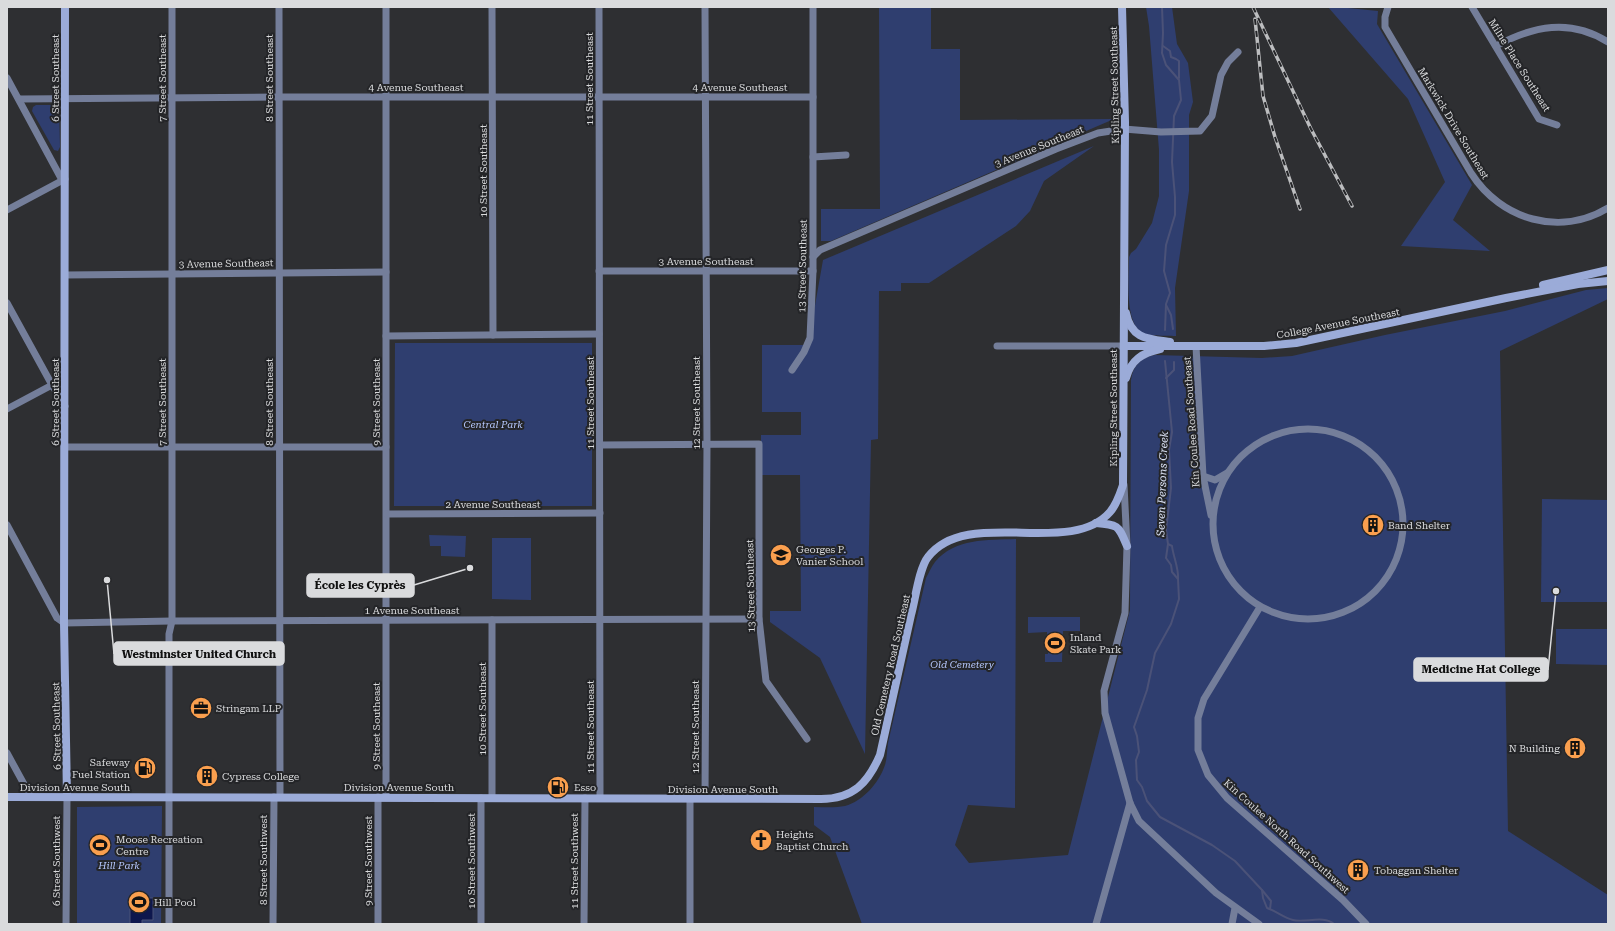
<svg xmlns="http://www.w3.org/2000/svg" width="1615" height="931" viewBox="0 0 1615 931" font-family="'Roboto Serif',serif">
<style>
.green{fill:#2f3e6f}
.water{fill:#0e174d;stroke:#4b5278}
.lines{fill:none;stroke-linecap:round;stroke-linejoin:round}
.stream{stroke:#4b5278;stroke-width:2}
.street{stroke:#747e9a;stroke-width:7}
.secondary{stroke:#9babd8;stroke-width:8}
.rail-casing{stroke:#bcbdbf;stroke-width:3.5}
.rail{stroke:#242528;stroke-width:2;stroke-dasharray:6;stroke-linecap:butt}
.labels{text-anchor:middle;stroke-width:4;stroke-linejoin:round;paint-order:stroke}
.street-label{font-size:10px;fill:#dadbdd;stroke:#242528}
.park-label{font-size:10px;font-style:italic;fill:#b5c7fd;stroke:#242528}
.poi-label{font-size:10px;fill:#dadbdd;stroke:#242528;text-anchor:start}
.water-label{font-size:11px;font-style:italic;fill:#dae1f3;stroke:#242528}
.leader{fill:none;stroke:#dadbdd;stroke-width:1.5}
.callout-dot{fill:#dadbdd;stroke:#242528;stroke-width:1.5}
.callout{fill:#dadbdd;stroke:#dadbdd;stroke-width:1.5}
.callout-label{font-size:11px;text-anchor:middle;font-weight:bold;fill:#111}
</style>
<rect width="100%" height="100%" fill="#2e2f32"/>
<g class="green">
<path d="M879 7H931V49H960V120L1114 119 831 241H821V209H880Z"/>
<path d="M1146 7H1172L1177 44 1188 63 1193 102 1189 115V191L1175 288 1176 336C1168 335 1149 337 1143 333 1124 324 1129 276 1129 257L1131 253 1136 249 1152 223 1159 196V150L1149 26Z"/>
<path d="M1328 7H1347L1348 8 1378 11 1377 24 1472 185 1453 220 1490 251 1401 246 1445 182 1408 99Z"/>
<path d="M36 105H57L59 106 60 147 58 151 54 150 32 111 33 107Z"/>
<path d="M1094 146 1044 181 1030 211 1016 226 929 283H901V291H879L878 439 871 440 865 754 820 658 770 622V611H801L800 475H761V435H801V412H762V345H808L823 260Z"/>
<path d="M1608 288V299L1500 351 1508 831 1608 895V924H862L830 837 814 825V807C824 807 835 808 845 806 863 801 879 783 885 765 887 759 887 750 888 743L926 578C929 573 931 567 935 562 955 538 987 540 1016 539L1015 808 968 805 955 845 969 863 1068 855 1130 610 1131 380C1133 366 1140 358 1155 355L1262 358 1292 356 1385 335 1505 311 1586 290Z"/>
<path d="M395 343H592V506H394Z"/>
<path d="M1542 499 1608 500V602H1541Z"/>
<path d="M429 535 466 536 465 557 441 556V546H430Z"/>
<path d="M492 538H531V600L492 599Z"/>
<path d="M1028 617H1080V631H1063L1062 662H1045V654H1048L1047 632 1028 633Z"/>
<path d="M1556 629H1608V665L1556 664Z"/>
<path d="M162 806 161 924H77V807Z"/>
</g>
<path class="water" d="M143 898H153V920H142V924H130V903L143 904Z"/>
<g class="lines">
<g class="stream">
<path d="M1162 7 1163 33 1162 53 1166 65 1179 80 1181 100 1174 116 1172 162 1175 197V215L1166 245 1164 271 1170 293 1166 304 1165 330"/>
<path d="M1163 46 1170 51 1171 57 1176 59 1179 61V78"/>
<path d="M1166 305 1171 315 1173 329"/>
<path d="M1165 361 1172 432 1169 450 1171 488 1166 530 1168 544 1166 558 1171 565 1172 572 1178 579 1179 599 1171 624 1155 653 1147 690 1134 727 1137 736 1139 752 1136 760 1137 780 1142 787 1147 801 1160 817 1212 845 1235 861 1262 890 1263 898 1267 908C1276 911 1284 918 1293 920 1305 923 1324 915 1334 924"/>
<path d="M1166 378 1174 370V362"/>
<path d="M1168 544 1172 546C1173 556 1179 568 1178 579"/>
<path d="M1262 890 1271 901 1270 909"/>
</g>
<g class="street">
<path d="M279 7 280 797"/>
<path d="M386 7V797"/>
<path d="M492 7 493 335"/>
<path d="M599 7 600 798"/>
<path d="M1388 7 1385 17V27L1471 173C1501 220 1560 237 1608 208"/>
<path d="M1472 7 1539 119 1557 125"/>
<path d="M1496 46C1533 26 1570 18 1608 42"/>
<path d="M7 78 62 180"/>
<path d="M19 99 279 97H813"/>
<path d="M813 157 846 155"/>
<path d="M7 210 65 179"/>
<path d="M813 257 820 250 1056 149 1098 133 1124 129 1161 132 1200 131 1212 116 1221 75 1228 62 1238 52"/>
<path d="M599 271H813"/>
<path d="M65 275 386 272"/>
<path d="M7 303 52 385 65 406"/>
<path d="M386 336 599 334"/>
<path d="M997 346H1124"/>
<path d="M1196 346 1203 476 1211 515"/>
<path d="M792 370 804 352 810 338 813 271V7"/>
<path d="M7 409 52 385"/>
<circle cx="1308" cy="524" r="95"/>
<path d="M600 445 759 444V619L766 681 807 739"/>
<path d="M65 447H386"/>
<path d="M1203 476 1215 480 1227 473"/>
<path d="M1124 485 1127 546 1125 613 1104 691 1105 713 1130 803 1139 821 1216 893 1259 924"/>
<path d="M387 514 600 513"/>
<path d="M7 525 57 618 64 623 172 621 759 619"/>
<path d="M1260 607 1204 699 1198 718V750L1208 775 1227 798 1343 900 1366 924"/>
<path d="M492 620V798"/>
<path d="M7 753 31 797"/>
<path d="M705 798 707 444 705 7"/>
<path d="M66 924 67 797"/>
<path d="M169 924V634L172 621V7"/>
<path d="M273 924 274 797"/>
<path d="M378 924V797"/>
<path d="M481 924V798"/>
<path d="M584 924 585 798"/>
<path d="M690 924V798"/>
<path d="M1096 924 1130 803"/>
<path d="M1232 924 1235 908"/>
</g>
<g class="secondary">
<path d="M65 7 64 623 67 797"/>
<path d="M1543 285 1608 270"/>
<path d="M1126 313C1131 339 1148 339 1170 342"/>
<path d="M1124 346H1264L1296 343 1506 298 1578 284 1608 281"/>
<path d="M1126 378C1131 360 1142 353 1160 349"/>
<path d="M1096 523C1119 525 1118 525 1127 546"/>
<path d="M7 797 821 799C853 799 868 783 880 755 890 708 901 662 911 615 915 601 919 568 928 557 967 506 1070 558 1110 512 1117 504 1120 494 1123 485L1125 122 1122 7"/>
</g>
<g class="rail-casing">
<g id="rail">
<path d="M1253 7 1311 129 1352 206"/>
<path d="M1255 19 1263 96 1275 137 1300 209"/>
</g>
</g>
<use href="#rail" class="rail"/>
</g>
<defs>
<g id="building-disc" transform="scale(1.15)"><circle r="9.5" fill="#fa9f4e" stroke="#242528"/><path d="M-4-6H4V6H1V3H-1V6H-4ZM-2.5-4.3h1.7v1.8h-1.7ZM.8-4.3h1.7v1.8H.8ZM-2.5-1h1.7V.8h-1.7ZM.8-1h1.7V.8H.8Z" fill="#111"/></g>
<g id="school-disc" transform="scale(1.15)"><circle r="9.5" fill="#fa9f4e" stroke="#242528"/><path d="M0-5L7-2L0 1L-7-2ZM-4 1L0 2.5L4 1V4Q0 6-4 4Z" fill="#111"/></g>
<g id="stadium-disc" transform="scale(1.15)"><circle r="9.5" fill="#fa9f4e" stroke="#242528"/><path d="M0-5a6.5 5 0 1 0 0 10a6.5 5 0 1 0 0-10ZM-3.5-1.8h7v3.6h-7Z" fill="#111"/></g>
<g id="office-disc" transform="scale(1.15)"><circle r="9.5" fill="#fa9f4e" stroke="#242528"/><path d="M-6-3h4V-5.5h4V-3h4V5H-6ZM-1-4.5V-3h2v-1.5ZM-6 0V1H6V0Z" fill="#111"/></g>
<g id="fuel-disc" transform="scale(1.15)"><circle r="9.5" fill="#fa9f4e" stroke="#242528"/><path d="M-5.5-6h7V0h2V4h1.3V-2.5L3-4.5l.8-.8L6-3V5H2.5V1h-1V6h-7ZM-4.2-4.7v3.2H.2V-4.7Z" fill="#111"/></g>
<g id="church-disc" transform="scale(1.15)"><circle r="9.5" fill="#fa9f4e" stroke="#242528"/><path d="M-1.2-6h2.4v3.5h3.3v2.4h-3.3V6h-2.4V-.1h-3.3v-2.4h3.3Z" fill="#111"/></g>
</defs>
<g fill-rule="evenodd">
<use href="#building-disc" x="1373" y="525"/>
<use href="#school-disc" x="781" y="555"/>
<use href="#stadium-disc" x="1055" y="643"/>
<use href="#office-disc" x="201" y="708"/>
<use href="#building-disc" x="1575" y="748"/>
<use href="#fuel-disc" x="145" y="768"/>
<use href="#building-disc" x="207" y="776"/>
<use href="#fuel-disc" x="558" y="787"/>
<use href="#church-disc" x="761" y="840"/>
<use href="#stadium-disc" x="100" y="845"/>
<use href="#building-disc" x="1358" y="870"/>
<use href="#stadium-disc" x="139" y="902"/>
</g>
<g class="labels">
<g class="street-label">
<text transform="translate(1520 65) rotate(58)" y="4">Milne Place Southeast</text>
<text transform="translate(55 78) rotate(-90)" y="4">6 Street Southeast</text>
<text transform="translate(162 78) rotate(-90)" y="4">7 Street Southeast</text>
<text transform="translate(269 78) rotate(-90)" y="4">8 Street Southeast</text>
<text transform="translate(589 79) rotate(-90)" y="4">11 Street Southeast</text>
<text transform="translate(1114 85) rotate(-91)" y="4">Kipling Street Southeast</text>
<text x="416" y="91">4 Avenue Southeast</text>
<text x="740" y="91">4 Avenue Southeast</text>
<text transform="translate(1454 123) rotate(59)" y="4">Markwick Drive Southeast</text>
<text transform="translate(1039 146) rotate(-22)" y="4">3 Avenue Southeast</text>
<text transform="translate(483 171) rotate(-90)" y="4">10 Street Southeast</text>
<text x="706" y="265">3 Avenue Southeast</text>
<text transform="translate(226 263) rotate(-1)" y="4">3 Avenue Southeast</text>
<text transform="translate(802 266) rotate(-89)" y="4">13 Street Southeast</text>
<text transform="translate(1338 323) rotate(-11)" y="4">College Avenue Southeast</text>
<text transform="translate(55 402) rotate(-90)" y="4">6 Street Southeast</text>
<text transform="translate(162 402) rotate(-90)" y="4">7 Street Southeast</text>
<text transform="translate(269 402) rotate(-90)" y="4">8 Street Southeast</text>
<text transform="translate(376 402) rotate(-90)" y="4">9 Street Southeast</text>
<text transform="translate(590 403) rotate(-90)" y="4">11 Street Southeast</text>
<text transform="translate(696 403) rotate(-90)" y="4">12 Street Southeast</text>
<text transform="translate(1113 408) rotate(-90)" y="4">Kipling Street Southeast</text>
<text transform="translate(1191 422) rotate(-94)" y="4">Kin Coulee Road Southeast</text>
<text x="493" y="508">2 Avenue Southeast</text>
<text transform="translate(750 586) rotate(-91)" y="4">13 Street Southeast</text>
<text x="412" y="614">1 Avenue Southeast</text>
<text transform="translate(890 665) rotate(-77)" y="4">Old Cemetery Road Southeast</text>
<text transform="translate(482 709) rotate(-90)" y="4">10 Street Southeast</text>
<text transform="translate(56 726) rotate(-91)" y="4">6 Street Southeast</text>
<text transform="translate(376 726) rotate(-90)" y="4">9 Street Southeast</text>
<text transform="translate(590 727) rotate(-90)" y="4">11 Street Southeast</text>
<text transform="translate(695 727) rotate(-90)" y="4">12 Street Southeast</text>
<text x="75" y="791">Division Avenue South</text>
<text x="399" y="791">Division Avenue South</text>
<text x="723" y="793">Division Avenue South</text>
<text transform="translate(1287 836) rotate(42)" y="4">Kin Coulee North Road Southwest</text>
<text transform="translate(263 860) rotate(-90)" y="4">8 Street Southwest</text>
<text transform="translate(56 861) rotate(-90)" y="4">6 Street Southwest</text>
<text transform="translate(368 861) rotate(-90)" y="4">9 Street Southwest</text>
<text transform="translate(471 861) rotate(-90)" y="4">10 Street Southwest</text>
<text transform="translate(574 861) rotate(-90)" y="4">11 Street Southwest</text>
</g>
<g class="park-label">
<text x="493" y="428">Central Park</text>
<text x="962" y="668">Old Cemetery</text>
<text x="119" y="869">Hill Park</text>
</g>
<g class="poi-label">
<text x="1388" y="529">Band Shelter</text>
<text x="796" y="553">Georges P.<tspan x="796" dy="12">Vanier School</tspan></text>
<text x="1070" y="641">Inland<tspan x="1070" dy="12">Skate Park</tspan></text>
<text x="216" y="712">Stringam LLP</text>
<text x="1560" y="752" text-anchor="end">N Building</text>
<text x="130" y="766" text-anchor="end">Safeway<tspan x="130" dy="12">Fuel Station</tspan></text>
<text x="222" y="780">Cypress College</text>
<text x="574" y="791">Esso</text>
<text x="776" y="838">Heights<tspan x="776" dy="12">Baptist Church</tspan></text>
<text x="116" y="843">Moose Recreation<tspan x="116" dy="12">Centre</tspan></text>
<text x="1374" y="874">Tobaggan Shelter</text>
<text x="154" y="906">Hill Pool</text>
</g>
<g class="water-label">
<text transform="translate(1162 484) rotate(-88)" y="4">Seven Persons Creek</text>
</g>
</g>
<path class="leader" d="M470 568L414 585M107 580L114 654M1556 591L1548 670"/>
<g class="callout-dot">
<circle cx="470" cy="568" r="4"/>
<circle cx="107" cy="580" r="4"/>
<circle cx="1556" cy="591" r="4"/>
</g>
<g class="callout">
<rect x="307" y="574" width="107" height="23" rx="4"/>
<rect x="114" y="642" width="170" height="23" rx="4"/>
<rect x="1414" y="658" width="134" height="23" rx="4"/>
</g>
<g class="callout-label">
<text x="360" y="589">École les Cyprès</text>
<text x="199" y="658">Westminster United Church</text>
<text x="1481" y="673">Medicine Hat College</text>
</g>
<rect width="1615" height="931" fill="none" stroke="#dadbdd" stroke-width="16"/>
</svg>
